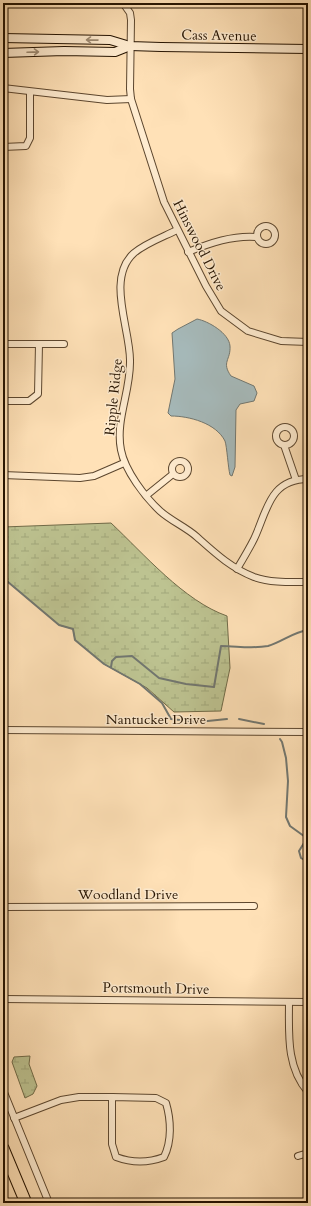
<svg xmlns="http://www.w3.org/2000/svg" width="311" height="1206" viewBox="0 0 311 1206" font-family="Cardo,serif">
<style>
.wetland{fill:url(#wetland-marsh);stroke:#716b48}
.water{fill:#a6babb;stroke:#727770}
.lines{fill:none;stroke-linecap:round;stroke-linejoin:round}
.stream{stroke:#727770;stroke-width:2}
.minor-casing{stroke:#5c462e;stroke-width:8}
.secondary-casing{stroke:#251300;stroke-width:10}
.motorway-casing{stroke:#251300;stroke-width:13}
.minor{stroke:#ffecd0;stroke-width:6}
.secondary{stroke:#ffecd0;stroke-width:8}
.motorway{stroke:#ffe1b7;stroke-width:11}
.oneway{stroke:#9d8a72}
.labels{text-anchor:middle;stroke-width:3;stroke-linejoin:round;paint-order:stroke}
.street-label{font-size:14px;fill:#251300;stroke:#ffecd0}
</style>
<defs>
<pattern id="wetland-marsh" width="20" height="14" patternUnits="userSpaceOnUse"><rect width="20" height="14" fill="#bdc391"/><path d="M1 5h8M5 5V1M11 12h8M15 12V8" fill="none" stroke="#a2a77b"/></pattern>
</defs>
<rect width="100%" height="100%" fill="#ffe1b7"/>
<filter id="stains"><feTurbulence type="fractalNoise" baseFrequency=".005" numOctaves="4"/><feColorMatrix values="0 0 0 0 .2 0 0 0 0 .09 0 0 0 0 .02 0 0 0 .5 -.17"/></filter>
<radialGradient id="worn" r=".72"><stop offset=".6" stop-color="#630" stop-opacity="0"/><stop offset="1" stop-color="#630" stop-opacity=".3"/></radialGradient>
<g class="wetland">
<path d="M111 523C144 554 184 601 227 616L230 668 221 711 174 712 147 688 104 664 75 640 73 629 59 625 8 582 3 580V527Z"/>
<path d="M30 1056 29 1064 37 1086 33 1094 25 1098 12 1062 14 1057Z"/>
</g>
<path class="water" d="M197 319C208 321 229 333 230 346 231 360 221 362 231 376L254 386 257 393 254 401 240 404 236 410 235 467 232 476 230 475C228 467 227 447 225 441 216 423 189 416 171 416L168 413 175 379 172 333 178 329Z"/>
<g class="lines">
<g class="stream">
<path d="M3 580 8 582 59 625 73 629 75 640 104 664 140 684 162 703 171 719 198 722 227 719"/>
<path d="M111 667 112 661 116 657 132 656 159 678 186 684 214 687 221 646C237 646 251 649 268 646 282 642 293 632 308 630"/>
<path d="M239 719 264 724"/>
<path d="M280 739 282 742 286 758 288 781 286 817 290 826 308 839"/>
<path d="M308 840 304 843 299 851 301 858 308 862"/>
</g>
<g class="minor-casing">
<g id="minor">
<path d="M123 3 130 13 131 20 130 89 131 99 164 202 206 286 221 311 248 331 281 341 308 342"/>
<path d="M3 88 107 100 131 99"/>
<path d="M3 147 26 146 30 138V93"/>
<circle cx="266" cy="235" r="9"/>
<path d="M177 230C163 237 146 243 134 253 106 278 130 328 130 360 131 391 115 420 121 450 125 471 145 497 160 511 171 521 186 527 197 537 215 553 231 568 254 577 271 583 290 582 308 582"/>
<path d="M188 252C210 243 233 235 257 237"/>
<path d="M3 344H64"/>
<path d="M3 401H29L38 394 39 344"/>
<circle cx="285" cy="436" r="9"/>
<path d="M284 445 296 480"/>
<circle cx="180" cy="469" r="8"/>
<path d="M3 475 80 478 94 476 124 463"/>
<path d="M147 495 173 474"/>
<path d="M237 569C243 559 249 549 254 539 267 512 269 479 308 479"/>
<path d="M3 730 308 732"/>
<path d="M3 907 254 906"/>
<path d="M3 999 308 1002"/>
<path d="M289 1002C289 1033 286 1067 308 1092"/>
<path d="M3 1090 49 1203"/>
<path d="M112 1097 156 1098 166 1103C171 1120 172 1141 164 1157 148 1163 132 1163 116 1157L112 1144Z"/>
<path d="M14 1118 61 1100 79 1097H112"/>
<path d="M298 1156 308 1153"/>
</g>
</g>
<g class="secondary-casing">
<g id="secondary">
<path d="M3 38 110 40 130 46 161 47 308 49"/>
<path d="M3 53 64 51 115 52 130 46"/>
</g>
</g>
<g class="motorway-casing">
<path id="motorway" d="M3 1148 26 1203"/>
</g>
<use href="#minor" class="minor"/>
<use href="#secondary" class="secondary"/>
<use href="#motorway" class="motorway"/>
</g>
<defs><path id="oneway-shaft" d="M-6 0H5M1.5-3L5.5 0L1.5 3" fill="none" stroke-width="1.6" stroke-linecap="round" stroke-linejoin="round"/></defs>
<g class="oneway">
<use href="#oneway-shaft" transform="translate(92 40) rotate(-179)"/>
<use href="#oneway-shaft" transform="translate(33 52) rotate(-2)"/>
</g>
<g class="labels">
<g class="street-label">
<text transform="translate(219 35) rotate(1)" y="5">Cass Avenue</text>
<text transform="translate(200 245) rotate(63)" y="5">Hinswood Drive</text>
<text transform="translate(113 397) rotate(-84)" y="5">Ripple Ridge</text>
<text x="156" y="724">Nantucket Drive</text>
<text x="128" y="899">Woodland Drive</text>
<text transform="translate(156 988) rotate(1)" y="5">Portsmouth Drive</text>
</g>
</g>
<rect width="311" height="1206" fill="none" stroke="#ffe1b7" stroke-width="16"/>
<rect x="4" y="4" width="303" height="1198" fill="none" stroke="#251300" stroke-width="2"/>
<rect x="8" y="8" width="295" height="1190" fill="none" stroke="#251300"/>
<rect width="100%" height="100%" filter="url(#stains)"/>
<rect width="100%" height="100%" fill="url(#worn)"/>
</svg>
